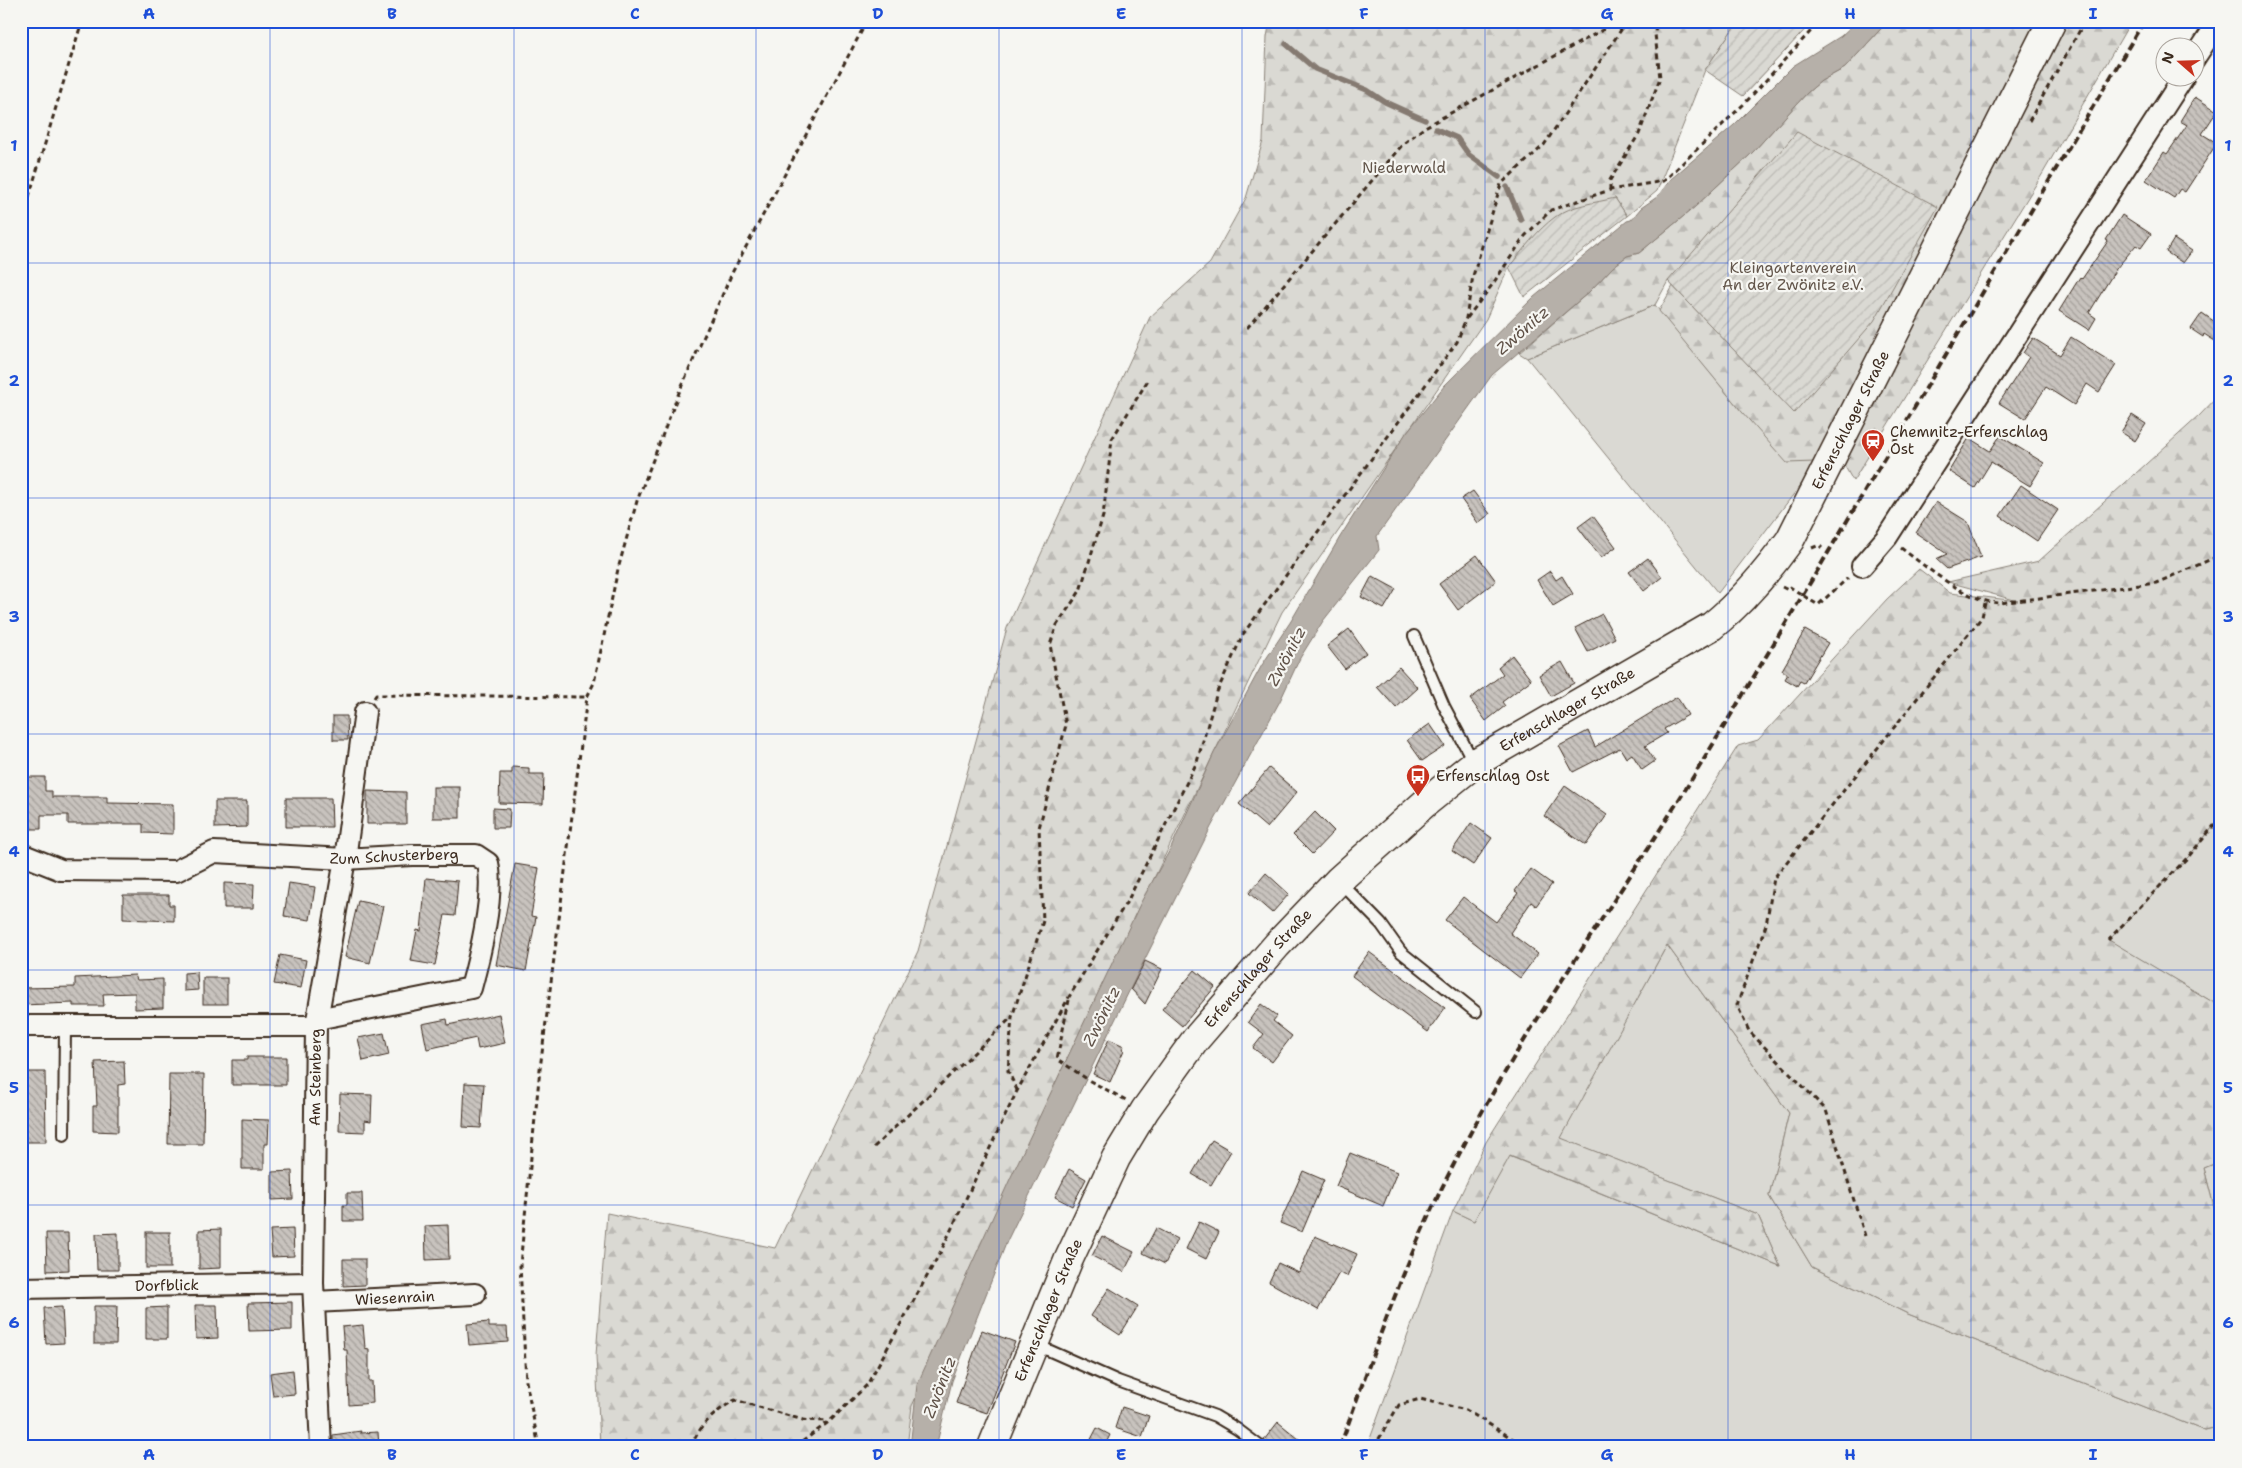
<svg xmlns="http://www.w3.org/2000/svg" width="2242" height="1468" viewBox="0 0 2242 1468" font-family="'Shantell Sans',sans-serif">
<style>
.grass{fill:#dad9d3;stroke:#8a8278}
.forest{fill:url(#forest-firs);stroke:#8a8278}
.garden{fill:url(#garden-furrows);stroke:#8a8278}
.water{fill:#b6b0a9;stroke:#857a71}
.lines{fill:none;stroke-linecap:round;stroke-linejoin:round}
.stream{stroke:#857a71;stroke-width:5.5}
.building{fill:url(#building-back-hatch);stroke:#3b2a1e}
.lane-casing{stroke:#3b2a1e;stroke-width:14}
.street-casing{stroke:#3b2a1e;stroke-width:24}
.secondary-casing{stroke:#3b2a1e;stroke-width:31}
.path{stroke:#3b2a1e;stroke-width:3;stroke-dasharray:5 4;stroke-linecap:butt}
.lane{stroke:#f6f6f2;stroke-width:10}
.street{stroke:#f6f6f2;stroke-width:20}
.secondary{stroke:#f6f6f2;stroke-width:28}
.rail{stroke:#3b2a1e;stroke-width:4;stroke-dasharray:8 4;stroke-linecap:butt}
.grid{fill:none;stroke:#1d4ed8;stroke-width:1;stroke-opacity:0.55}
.labels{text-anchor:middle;stroke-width:4.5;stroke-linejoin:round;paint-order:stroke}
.park-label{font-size:15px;fill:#63564b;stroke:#f6f6f2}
.street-label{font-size:15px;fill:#3b2a1e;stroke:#f6f6f2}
.poi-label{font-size:15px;fill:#3b2a1e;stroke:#f6f6f2;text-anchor:start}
.water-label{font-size:16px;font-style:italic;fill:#605248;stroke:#f6f6f2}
.neatline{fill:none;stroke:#1d4ed8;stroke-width:2}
.grid-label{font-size:16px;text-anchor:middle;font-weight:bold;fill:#1d4ed8}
</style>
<defs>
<pattern id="forest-firs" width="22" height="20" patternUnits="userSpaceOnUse" patternTransform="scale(1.25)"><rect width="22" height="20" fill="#dad9d3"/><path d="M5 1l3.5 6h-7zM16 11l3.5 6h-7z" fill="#bcbab5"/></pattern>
<pattern id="garden-furrows" width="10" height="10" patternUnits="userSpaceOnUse" patternTransform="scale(1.25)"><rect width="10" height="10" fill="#dad9d3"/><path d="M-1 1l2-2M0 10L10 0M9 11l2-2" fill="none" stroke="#bcbab5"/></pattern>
<pattern id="building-back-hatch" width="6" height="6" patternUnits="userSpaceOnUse" patternTransform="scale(1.25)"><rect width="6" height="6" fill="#c8c3be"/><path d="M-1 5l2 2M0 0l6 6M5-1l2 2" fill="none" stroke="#a49f9a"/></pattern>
</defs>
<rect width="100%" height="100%" fill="#f6f6f2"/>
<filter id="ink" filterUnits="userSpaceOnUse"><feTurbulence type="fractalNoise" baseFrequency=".02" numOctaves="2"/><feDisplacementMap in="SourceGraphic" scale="10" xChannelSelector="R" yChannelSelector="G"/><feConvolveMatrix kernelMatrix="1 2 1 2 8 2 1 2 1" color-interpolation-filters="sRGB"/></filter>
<g filter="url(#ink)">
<g class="grass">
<path d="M1655 305 1742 412 1819 461 1718 593 1527 358Z"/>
<path d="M2221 817V1007L2108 940 2189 856Z"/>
<path d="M1667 945 1789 1113 1769 1196 1812 1267 1908 1314 2205 1431 2221 1427V1447H1367L1453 1211 1474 1221 1509 1156 1780 1266 1758 1215 1560 1138Z"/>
<path d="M2221 1161V1221L2217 1219 2204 1168Z"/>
</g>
<g class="forest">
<path d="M1270 21H1738L1705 70 1657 191 1627 216 1615 198 1531 241 1509 267 1486 319 1282 612 1060 1074 912 1406 907 1447H600L596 1355 607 1213 775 1248 918 951 1007 628 1150 317 1210 263 1246 198 1263 141 1267 37Z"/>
<path d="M1888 21H2032L2048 49 2062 21H2131L2043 173 1853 481 1842 461 1787 463 1742 412 1659 311 1673 286 1794 412 1668 281 1655 305 1527 358 1519 353 1589 292 1613 267 1627 256 1639 253 1696 206 1753 152 1807 93 1821 81 1845 68Z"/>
<path d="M2221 393V817L2189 856 2109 940 2221 1007V1161L2204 1168 2217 1219 2221 1221V1427L2205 1431 1908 1314 1812 1267 1769 1196 1789 1113 1667 945 1561 1138 1758 1215 1780 1266 1510 1156 1474 1221 1453 1211 1486 1142 1738 746 1758 740 1887 599 1919 569 1950 593 2018 601 1948 582 2039 561 2199 416Z"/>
</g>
<g class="garden">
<path d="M1738 21H1813L1743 96 1705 70Z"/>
<path d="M1797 132 1938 207 1874 321 1794 413 1668 281Z"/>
<path d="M1615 198 1627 216 1524 297 1509 267C1523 250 1537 230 1555 217 1571 205 1595 203 1615 198Z"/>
</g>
<path class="water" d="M1857 21H1888L1845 68 1821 81 1807 93 1753 152 1696 206 1639 253 1627 256 1613 267 1589 292 1492 375 1377 536 1379 550 1323 621 1300 658 1280 701 1211 827 1137 975 1007 1241 952 1381 936 1447H910L917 1385 1010 1179 1141 902 1171 848 1214 753 1262 665 1291 621 1340 537 1406 433 1445 385 1534 297 1627 221 1631 220 1641 208 1657 197 1671 179 1734 125 1793 66 1841 36Z"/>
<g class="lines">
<g class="stream">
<path d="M1286 44 1315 69 1367 90 1385 102 1425 120"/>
<path d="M1436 129 1457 138 1469 155 1499 177"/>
<path d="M1507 187 1521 220"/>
</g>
</g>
<g class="building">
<path d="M2195 97 2217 111 2202 134 2217 143 2185 192 2180 189 2174 198 2146 180 2164 152 2167 154 2187 125 2180 121Z"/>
<path d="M2122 215 2151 234 2141 248 2136 245 2116 269 2089 313 2096 318 2089 330 2059 311 2080 277 2082 279 2108 241 2106 240Z"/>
<path d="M2174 239 2192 251 2183 263 2166 252Z"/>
<path d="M2202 313 2221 326V332L2215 341 2204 334 2203 337 2191 329Z"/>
<path d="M2071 337 2116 365 2099 392 2087 384 2074 405 2046 387 2025 419 1999 403 2029 357 2023 353 2033 338 2060 355Z"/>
<path d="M2132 415 2146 424 2135 441 2121 432Z"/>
<path d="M2000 436 2044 463 2030 486 1991 462 1975 488 1949 471 1969 438 1990 451Z"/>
<path d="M2021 485 2058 510 2037 541 2000 516Z"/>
<path d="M1473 491 1490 514 1478 523 1461 499Z"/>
<path d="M1936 502 1968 522 1981 557 1947 569 1936 559 1947 554 1916 533Z"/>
<path d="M1593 516 1616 547 1601 558 1578 527Z"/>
<path d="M1477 555 1496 581 1458 610 1439 584Z"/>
<path d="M1648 558 1662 577 1644 591 1629 572Z"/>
<path d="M1550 571 1556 580 1562 576 1573 594 1553 606 1537 580Z"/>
<path d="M1372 576 1396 589 1384 609 1361 597Z"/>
<path d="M1602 614 1615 638 1588 652 1575 628Z"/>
<path d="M1349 629 1366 653 1345 669 1327 646Z"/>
<path d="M1805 630 1828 643 1804 683 1800 681 1797 686 1785 679 1788 674 1782 670Z"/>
<path d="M1512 655 1531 680 1502 702 1505 706 1486 721 1470 699 1503 674 1498 667Z"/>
<path d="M1562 662 1574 683 1551 696 1539 675Z"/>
<path d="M1399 667 1418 688 1396 708 1377 687Z"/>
<path d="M1677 697 1688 715 1664 729 1667 733 1645 746 1655 761 1642 770 1632 754 1626 758 1620 748 1573 772 1559 746 1588 731 1595 747Z"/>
<path d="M333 716H347L348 740H333Z"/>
<path d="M1430 724 1445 746 1422 761 1407 740Z"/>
<path d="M512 767 529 768V774H544L543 804 499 803 500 773H512Z"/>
<path d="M1269 768 1297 792 1267 828 1239 804Z"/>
<path d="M23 777H45V791H52V797H107V803L173 804V834L143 833V824H68V815H41V829H21Z"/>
<path d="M1565 786 1607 815 1586 845 1544 816Z"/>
<rect x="433" y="787" width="27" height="31"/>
<path d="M367 791 406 792V824H367Z"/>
<path d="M286 798H331L332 827H286Z"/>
<path d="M215 801H247V827L215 828Z"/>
<path d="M493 808 510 809 509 828H493Z"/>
<path d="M1315 812 1334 831 1312 854 1293 835Z"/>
<path d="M1471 823 1492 838 1473 865 1452 851Z"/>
<path d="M515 864 539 868 531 916 536 917 526 971 496 965Z"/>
<path d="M1531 869 1552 884 1536 906 1531 902 1510 933 1538 954 1520 978 1445 920 1463 897 1496 922 1518 893 1515 891Z"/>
<path d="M1266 873 1289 894 1272 913 1249 893Z"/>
<path d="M426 878 458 881 455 916 445 915 435 965 411 961 417 930 421 931Z"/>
<path d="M224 883 254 884 253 908H224Z"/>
<path d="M289 883 315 887 310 920 284 916Z"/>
<path d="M123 895H169V905H174V921L123 919Z"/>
<path d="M358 901 383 906 370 963 345 957Z"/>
<path d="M1369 952 1445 1008 1428 1032 1352 976Z"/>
<path d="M280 955 306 960 301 988 274 984Z"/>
<path d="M1145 961 1162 969 1145 1004 1131 989Z"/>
<path d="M1195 970 1215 987 1182 1026 1162 1009Z"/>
<path d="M197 972 198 990 184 991V973Z"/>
<path d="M135 975 137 980 163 979V1008L135 1009V993L103 994 104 1006H73V1003L21 1005V988L75 987V978Z"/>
<rect x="203" y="978" width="24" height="26"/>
<path d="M1261 1004 1277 1016 1273 1021 1292 1036 1272 1062 1253 1048 1264 1034 1248 1022Z"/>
<path d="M499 1014 505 1043 478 1049 476 1038 427 1049 422 1024 447 1019 448 1025Z"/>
<path d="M384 1033 389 1055 363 1061 358 1038Z"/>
<path d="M1109 1039 1124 1046 1122 1049 1124 1050 1110 1082 1093 1074Z"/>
<path d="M247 1057H286V1085H232V1060H247Z"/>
<path d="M124 1061 125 1084 118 1085V1132L93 1131V1106H97L95 1062Z"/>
<path d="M21 1072H45L46 1142H21Z"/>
<path d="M169 1074H204L203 1144H168Z"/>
<path d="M465 1083 484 1084 481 1128 463 1127Z"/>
<path d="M340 1094 372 1095 371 1121 365 1120V1132L339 1131Z"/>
<path d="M242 1119 269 1120 268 1144H264V1169H242Z"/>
<path d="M1212 1140 1231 1151 1211 1185 1192 1174Z"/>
<path d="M1350 1153 1397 1172 1383 1206 1336 1186Z"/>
<path d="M1069 1169 1086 1179 1072 1206 1055 1197Z"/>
<path d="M292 1171 293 1199 272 1200V1172Z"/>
<path d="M1303 1171 1324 1180 1302 1232 1280 1223Z"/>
<path d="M347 1193H362L363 1221H343V1205H347Z"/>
<path d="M1199 1222 1219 1232 1206 1259 1186 1249Z"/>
<path d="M448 1225 449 1259 426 1260 425 1226Z"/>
<path d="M1156 1228 1177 1239 1165 1264 1143 1253Z"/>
<path d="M221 1229V1268L199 1269V1230Z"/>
<path d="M293 1229 294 1256 272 1257 270 1230Z"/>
<rect x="146" y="1232" width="24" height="36"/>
<path d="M46 1233H68L69 1270 47 1271Z"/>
<path d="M118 1233V1270H97L96 1234Z"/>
<path d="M1102 1236 1134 1252 1124 1272 1092 1256Z"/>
<path d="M1315 1236 1357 1254 1347 1276 1339 1273 1318 1310 1269 1282 1278 1263 1299 1273Z"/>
<path d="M343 1259H365V1285L343 1286Z"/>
<path d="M1109 1288 1138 1306 1120 1335 1091 1316Z"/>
<path d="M292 1302V1330L249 1331 248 1303Z"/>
<path d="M195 1305H217L218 1338 196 1339Z"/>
<path d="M94 1306H117L116 1344H94Z"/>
<path d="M62 1307 64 1343 46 1344 44 1308Z"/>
<path d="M167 1307V1339H146V1308Z"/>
<path d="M489 1322V1327H507L508 1342 469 1345 467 1324Z"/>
<path d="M363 1325 365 1348 369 1349V1381H372L373 1403 349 1405 347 1350H344L342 1327Z"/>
<path d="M982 1330 1015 1342 987 1413 956 1403Z"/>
<path d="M293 1370 295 1394 273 1396 270 1373Z"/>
<path d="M1122 1407 1149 1416 1142 1437 1115 1428Z"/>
<path d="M1278 1422 1299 1439 1293 1447H1268L1264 1440Z"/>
<path d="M1097 1428 1110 1435 1104 1447H1087Z"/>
<path d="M361 1431 360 1433 378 1432 379 1447H333V1435Z"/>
</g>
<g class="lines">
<g class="lane-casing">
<g id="lane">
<path d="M1414 636 1444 706 1474 763"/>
<path d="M1339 881 1381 924 1401 952 1476 1012"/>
<path d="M64 1135 65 1026"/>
<path d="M1034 1347 1048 1350 1118 1381 1215 1416 1237 1429 1261 1447"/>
</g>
</g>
<g class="street-casing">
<g id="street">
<path d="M2194 59 2219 21"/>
<path d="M1862 566 1887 537 2183 78"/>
<path id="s1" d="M21 854 61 870 176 871 214 852 345 859 412 855H476L488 863C495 896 480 955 471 988L317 1019"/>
<path d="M21 1026H316"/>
<path id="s2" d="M21 1288 313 1283"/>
<path id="s3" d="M314 1302 475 1294"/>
<path id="s4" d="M321 1447 313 1283 316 1026 345 859 365 712"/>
</g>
</g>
<g class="secondary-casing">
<g id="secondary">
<path id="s5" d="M992 1447 1068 1261 1116 1158 1145 1110 1196 1039 1277 945 1339 880 1424 804 1475 763 1712 626C1743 601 1767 572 1790 540L2052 21"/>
</g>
</g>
<g class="path">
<path d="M2029 121 2085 21"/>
<path d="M1610 190V180L1639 134 1660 78 1655 34 1656 21"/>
<path d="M21 223 82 21"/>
<path d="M1467 318 1492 285 1525 236 1551 210 1610 190 1664 181 1745 103 1820 21"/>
<path d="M1247 328 1403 144 1425 127 1619 21"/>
<path d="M1812 548 1819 545 1822 548"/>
<path d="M1901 548C1928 568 1967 602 2000 603L2156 583 2221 555"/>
<path d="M1782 587 1788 590 1790 587 1818 605 1848 578"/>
<path d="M374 698 376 695 587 697"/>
<path d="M2108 940 2189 856 2221 817"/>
<path d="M1069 1000 1057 1059 1090 1081 1126 1100"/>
<path d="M1017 1090 1008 1071 1012 1017 1043 921 1039 828 1066 725 1050 645 1057 625 1080 591 1103 516 1112 439 1148 380"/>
<path d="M874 1147 1012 1017"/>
<path d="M1865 1236 1826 1110 1749 1031 1737 1005 1766 925 1774 878 1982 617 1985 603"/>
<path d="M539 1447 526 1381 520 1265 540 1069 587 697 594 683 618 569 637 501 680 390 733 271 867 21"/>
<path d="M691 1447C699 1425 716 1411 735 1400L803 1420 828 1421"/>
<path d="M795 1447 830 1421 867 1385 941 1251 1017 1091 1069 997 1129 898 1197 762 1217 692 1243 634 1457 342 1466 318 1473 276 1501 184 1544 145 1627 21"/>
<path d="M1374 1447 1399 1405 1420 1399 1466 1410 1526 1447"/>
</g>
<use href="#lane" class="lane"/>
<use href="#street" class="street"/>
<use href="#secondary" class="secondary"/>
<path class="rail" d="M1340 1447C1374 1351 1407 1254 1454 1164 1528 1020 1626 889 1709 751 1856 508 1999 264 2144 21"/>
</g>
</g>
<path class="grid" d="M270 21V1447M514 21V1447M756 21V1447M999 21V1447M1242 21V1447M1485 21V1447M1728 21V1447M1971 21V1447M21 263H2221M21 498H2221M21 734H2221M21 970H2221M21 1205H2221"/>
<defs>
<g id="station-pin" transform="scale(1.25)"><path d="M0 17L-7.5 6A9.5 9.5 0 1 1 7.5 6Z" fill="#c8321e" stroke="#f6f6f2"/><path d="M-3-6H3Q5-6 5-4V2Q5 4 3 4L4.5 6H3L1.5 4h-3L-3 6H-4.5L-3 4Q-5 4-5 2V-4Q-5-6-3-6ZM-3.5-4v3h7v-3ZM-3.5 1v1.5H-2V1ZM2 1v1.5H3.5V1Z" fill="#fff"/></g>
<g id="bus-pin" transform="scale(1.25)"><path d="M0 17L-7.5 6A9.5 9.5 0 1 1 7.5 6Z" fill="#c8321e" stroke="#f6f6f2"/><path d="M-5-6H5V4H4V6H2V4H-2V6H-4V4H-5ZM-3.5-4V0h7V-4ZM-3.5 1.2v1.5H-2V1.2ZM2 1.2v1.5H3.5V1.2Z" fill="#fff"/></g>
</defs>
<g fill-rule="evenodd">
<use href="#station-pin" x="1873" y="441"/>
<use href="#bus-pin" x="1418" y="776"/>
</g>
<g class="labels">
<g class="park-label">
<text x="1404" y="173">Niederwald</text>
<text x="1793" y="273">Kleingartenverein<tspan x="1793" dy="17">An der Zwönitz e.V.</tspan></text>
</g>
<g class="street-label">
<text dy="5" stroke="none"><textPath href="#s5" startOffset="1376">Erfenschlager Straße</textPath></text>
<text dy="5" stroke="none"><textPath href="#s5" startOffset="958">Erfenschlager Straße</textPath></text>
<text dy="5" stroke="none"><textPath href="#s1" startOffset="381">Zum Schusterberg</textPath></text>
<text dy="5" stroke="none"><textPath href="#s5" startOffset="552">Erfenschlager Straße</textPath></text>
<text dy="5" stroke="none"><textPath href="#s4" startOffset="370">Am Steinberg</textPath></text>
<text dy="5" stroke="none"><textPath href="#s2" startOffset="146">Dorfblick</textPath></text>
<text dy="5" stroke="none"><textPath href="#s3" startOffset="81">Wiesenrain</textPath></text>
<text dy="5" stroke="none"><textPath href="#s5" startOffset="148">Erfenschlager Straße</textPath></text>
</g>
<g class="poi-label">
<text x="1890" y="437">Chemnitz-Erfenschlag<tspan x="1890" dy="17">Ost</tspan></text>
<text x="1436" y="781">Erfenschlag Ost</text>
</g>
<g class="water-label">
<text transform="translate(1522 330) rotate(-41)" y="6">Zwönitz</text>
<text transform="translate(1286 656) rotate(-62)" y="6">Zwönitz</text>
<text transform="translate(1101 1016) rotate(-64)" y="6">Zwönitz</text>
<text transform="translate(939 1387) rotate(-69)" y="6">Zwönitz</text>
</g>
</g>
<rect width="2242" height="1468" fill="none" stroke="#f6f6f2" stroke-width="55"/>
<g transform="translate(2180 62) rotate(290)"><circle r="24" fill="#f6f6f2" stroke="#aba49d"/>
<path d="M0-4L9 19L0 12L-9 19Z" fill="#c8321e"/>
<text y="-8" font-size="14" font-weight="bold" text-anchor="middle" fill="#3b2a1e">N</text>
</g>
<rect x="28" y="28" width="2186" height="1412" class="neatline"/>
<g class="grid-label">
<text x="149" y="19">A</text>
<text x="392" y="19">B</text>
<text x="635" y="19">C</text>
<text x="878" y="19">D</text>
<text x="1121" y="19">E</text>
<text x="1364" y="19">F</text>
<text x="1607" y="19">G</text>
<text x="1850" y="19">H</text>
<text x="2093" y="19">I</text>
<text x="14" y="151">1</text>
<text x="2228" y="151">1</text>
<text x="14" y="386">2</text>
<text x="2228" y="386">2</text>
<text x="14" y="622">3</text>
<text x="2228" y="622">3</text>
<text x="14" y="857">4</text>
<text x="2228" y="857">4</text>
<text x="14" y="1093">5</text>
<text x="2228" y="1093">5</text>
<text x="14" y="1328">6</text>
<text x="2228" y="1328">6</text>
<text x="149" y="1460">A</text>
<text x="392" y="1460">B</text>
<text x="635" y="1460">C</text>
<text x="878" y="1460">D</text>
<text x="1121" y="1460">E</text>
<text x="1364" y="1460">F</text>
<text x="1607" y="1460">G</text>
<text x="1850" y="1460">H</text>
<text x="2093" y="1460">I</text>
</g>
</svg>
